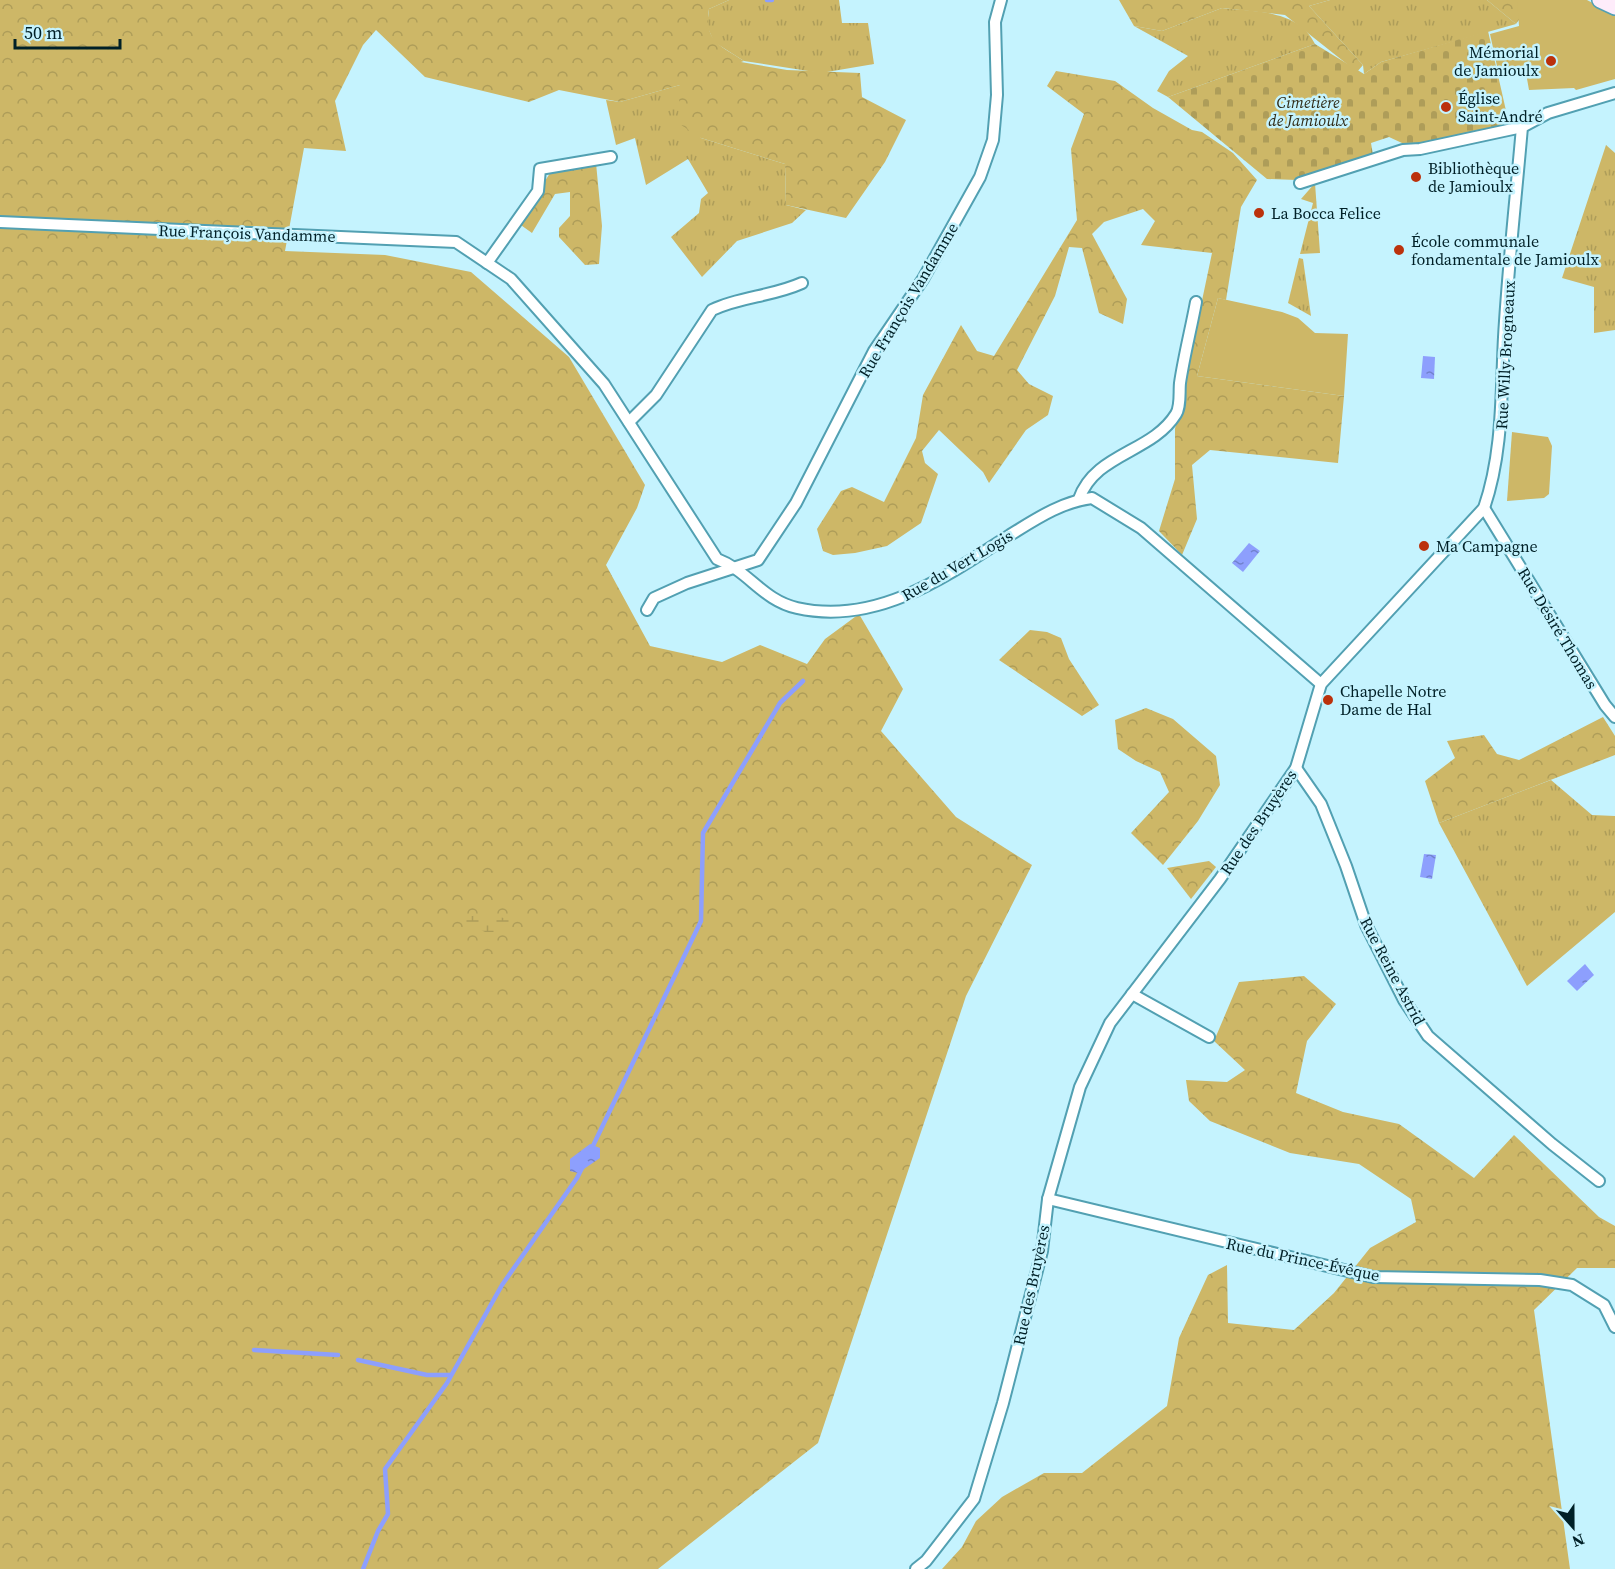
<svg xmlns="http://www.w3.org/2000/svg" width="1615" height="1569" viewBox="0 0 1615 1569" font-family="'Source Serif 4',serif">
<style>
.grass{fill:url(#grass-tufts)}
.forest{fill:url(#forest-crowns)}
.wetland{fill:url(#wetland-marsh)}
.cemetery{fill:url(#cemetery-stones)}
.park{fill:#cdb767}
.water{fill:url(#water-ripples)}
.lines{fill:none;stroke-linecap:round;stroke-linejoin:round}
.stream{stroke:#8d9ffd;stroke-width:4.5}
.street-casing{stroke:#52a0b2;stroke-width:14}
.secondary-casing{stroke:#52a0b2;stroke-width:18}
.street{stroke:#fff;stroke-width:10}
.secondary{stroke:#feecfa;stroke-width:15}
.poi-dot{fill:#bb310c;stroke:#c5f3fe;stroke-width:2}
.labels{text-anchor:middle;stroke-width:5;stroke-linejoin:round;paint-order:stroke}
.poi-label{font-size:16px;fill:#002027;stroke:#c5f3fe;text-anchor:start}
.park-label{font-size:16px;font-style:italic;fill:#302b17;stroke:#c5f3fe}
.street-label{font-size:16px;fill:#002027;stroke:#c5f3fe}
</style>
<defs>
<pattern id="grass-tufts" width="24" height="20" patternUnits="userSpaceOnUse" patternTransform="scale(1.5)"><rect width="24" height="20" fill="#cdb767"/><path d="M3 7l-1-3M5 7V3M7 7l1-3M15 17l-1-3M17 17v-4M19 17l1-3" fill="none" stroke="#ae9d59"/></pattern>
<pattern id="forest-crowns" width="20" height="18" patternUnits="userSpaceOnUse" patternTransform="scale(1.5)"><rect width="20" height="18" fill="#cdb767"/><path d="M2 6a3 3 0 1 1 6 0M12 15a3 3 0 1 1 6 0" fill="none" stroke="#ae9d59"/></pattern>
<pattern id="wetland-marsh" width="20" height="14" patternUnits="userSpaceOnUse" patternTransform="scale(1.5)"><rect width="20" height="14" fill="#cdb767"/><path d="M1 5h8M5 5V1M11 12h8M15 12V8" fill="none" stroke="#ae9d59"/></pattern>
<pattern id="cemetery-stones" width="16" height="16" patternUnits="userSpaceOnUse" patternTransform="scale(1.5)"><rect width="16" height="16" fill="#cdb767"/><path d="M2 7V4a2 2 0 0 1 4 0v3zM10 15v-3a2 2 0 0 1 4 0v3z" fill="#ae9d59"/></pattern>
<pattern id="water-ripples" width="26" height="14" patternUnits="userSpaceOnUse" patternTransform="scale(1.5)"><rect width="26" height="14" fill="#8d9ffd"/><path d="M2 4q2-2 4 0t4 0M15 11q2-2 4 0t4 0" fill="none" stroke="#7181cd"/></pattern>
</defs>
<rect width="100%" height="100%" fill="#c5f3fe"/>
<g class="grass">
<path d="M729 0H839L842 23H868L874 64 821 73 744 61 714 42 707 26 709 9Z"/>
<path d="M1330 0H1487L1516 24 1381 62 1364 74 1363 65 1309 6Z"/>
<path d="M1222 8C1255 12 1298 9 1315 44L1168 97 1157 91 1169 71 1188 56 1134 26 1162 31Z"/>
<path d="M680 85 701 138 785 164 786 205 806 210 792 223 737 241 702 277 671 237 699 213 701 199 708 193 688 159 646 185 635 138 616 145 606 100 620 102Z"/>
<path d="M1606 145 1615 153V330L1594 333V287L1562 278Z"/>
<path d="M1315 183 1320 253 1300 254 1313 203 1301 199Z"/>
<path d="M1299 258 1303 259 1311 316 1288 303Z"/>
<path d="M1551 780 1592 815 1615 816V912L1527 986 1439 823Z"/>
</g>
<g class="forest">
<path d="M0 0H729L709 9C704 41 719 45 744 61L741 62 787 70 860 73 862 97 906 120 885 162 846 218 786 205 785 164 701 138 678 123 680 85 620 102 559 90 529 102 425 77 376 30 363 45 335 101 346 151 304 148 285 251 385 255 471 272 569 357 645 485 637 508 606 565 650 646 722 662 760 645 807 664 825 639 859 614 903 689 881 731 956 817 1032 865 966 996 818 1443 658 1569H0Z"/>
<path d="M1119 0H1330L1309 6 1363 65 1357 72 1285 15 1222 8 1162 31 1134 26Z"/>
<path d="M1487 0H1533L1516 24Z"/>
<path d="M1056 71 1115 81 1153 108 1192 130 1202 132 1233 153 1257 180 1241 207 1226 300 1218 298 1197 376 1344 396 1338 463 1210 450 1192 465 1197 519 1182 555 1159 531 1175 479V429L1212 253 1141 245 1155 221 1143 209 1104 222 1092 234 1127 299 1123 324 1099 313 1082 248 1069 247 1055 296 1017 370 1029 384 1053 396 1048 415 1026 430 989 483 983 472 939 430 922 451 925 463 938 474 921 523 887 546 855 553 833 555 823 551 817 529 841 491 852 487 884 502 916 438 923 395 961 325 977 351 994 356 1077 220 1071 149 1084 114 1047 86Z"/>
<path d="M596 163 602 226 599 264 585 265 559 237V228L570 216V192L555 194 532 233 518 223 552 170Z"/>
<path d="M1030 630 1047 632 1061 638 1069 659 1099 705 1082 716 999 660Z"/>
<path d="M1146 708 1173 719 1216 756 1220 785 1198 821 1163 865 1131 833 1169 792 1160 772 1136 761 1118 749 1115 720Z"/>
<path d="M1603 717 1615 736V755L1439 823 1425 781 1455 758 1447 741 1484 735 1497 754 1519 760Z"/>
<path d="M1209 861 1216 867 1191 899 1167 868Z"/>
<path d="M1304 976 1336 1004 1307 1041 1296 1093 1343 1112 1399 1124 1474 1178 1514 1135 1599 1217 1615 1226V1268H1577L1534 1310 1570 1569H942L962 1547 976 1521 1002 1497 1044 1473H1082L1167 1406 1179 1338 1208 1275 1227 1265 1228 1323 1294 1330 1334 1293 1370 1248 1416 1222 1411 1199 1359 1164 1290 1153 1210 1121 1189 1101 1186 1080 1227 1082 1245 1070 1214 1041 1239 982Z"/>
</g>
<path class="wetland" d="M489 915 514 920 500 932H485L455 917Z"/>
<path class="cemetery" d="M1488 31 1509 124 1417 146 1402 143 1389 137 1371 143 1373 155 1297 180 1267 179 1168 97 1315 44 1364 74 1381 62Z"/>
<g class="park">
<path d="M1517 0H1587L1615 15V79L1576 90 1574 88 1529 90 1526 73 1499 75 1490 34 1519 26Z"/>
<path d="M1218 298 1282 312 1298 318 1315 333 1348 334 1344 396 1197 376Z"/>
<path d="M1512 432 1548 437 1552 446 1549 494 1544 498 1507 501Z"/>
</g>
<g class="water">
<path d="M1423 356 1435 357 1434 379 1421 378Z"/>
<path d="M1249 543 1260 551 1243 572 1232 563Z"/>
<path d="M1424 854 1436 855 1432 879 1420 877Z"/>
<path d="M1585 964 1594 975 1577 991 1567 981Z"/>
<path d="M590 1144 600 1148V1158L578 1173 570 1171V1159Z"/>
</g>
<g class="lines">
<g class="stream">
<path d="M767 0H772"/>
<path d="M591 1150 701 921 703 833 780 703 803 681"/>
<path d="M254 1350 338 1355"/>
<path d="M358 1360 427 1375H451"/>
<path d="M363 1569 378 1531 388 1514 385 1469 447 1383 502 1285 577 1178 583 1166"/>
</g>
<g class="street-casing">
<g id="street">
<path d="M1300 183 1403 150 1420 149 1522 127"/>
<path d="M0 222 456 242 511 279 604 384 717 559C749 571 762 600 797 608 877 626 947 576 1010 535 1036 519 1061 502 1092 498L1141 528 1321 684"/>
<path d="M487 263 538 191 540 169 611 157"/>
<path d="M629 422 656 395 712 310C741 296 771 297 802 283"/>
<path d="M1079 499C1095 453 1152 453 1176 414 1181 406 1179 392 1180 383 1184 356 1191 329 1196 302"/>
<path d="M1484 508 1605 705 1615 717"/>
<path d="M647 610 654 598 687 583 758 560 796 503 874 351 923 279 980 177 993 140 997 95 995 22 1001 0"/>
<path d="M1296 768 1321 804 1346 866 1366 925 1404 1000 1428 1036 1552 1144 1599 1181"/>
<path d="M1132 994 1209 1037"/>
<path d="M1048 1199 1373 1277 1540 1280 1572 1285 1604 1305 1615 1327"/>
<path d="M916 1569 926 1561 974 1499 1003 1403 1042 1251 1048 1199 1080 1087 1110 1023 1220 879 1296 768 1321 684 1484 508C1503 453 1501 395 1504 337 1508 267 1516 197 1522 127L1548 113 1615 93"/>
</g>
</g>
<g class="secondary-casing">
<path id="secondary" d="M1600 0 1615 7"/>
</g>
<use href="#street" class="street"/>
<use href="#secondary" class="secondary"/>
</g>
<g class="poi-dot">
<circle cx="1551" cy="61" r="6"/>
<circle cx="1446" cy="107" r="6"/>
<circle cx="1416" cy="177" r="6"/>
<circle cx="1259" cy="213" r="6"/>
<circle cx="1399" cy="250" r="6"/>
<circle cx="1424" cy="546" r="6"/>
<circle cx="1328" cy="700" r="6"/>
</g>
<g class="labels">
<g class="poi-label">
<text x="1539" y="58" text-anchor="end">Mémorial<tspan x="1539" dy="18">de Jamioulx</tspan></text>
<text x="1458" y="104">Église<tspan x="1458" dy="18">Saint-André</tspan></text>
<text x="1428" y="174">Bibliothèque<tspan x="1428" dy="18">de Jamioulx</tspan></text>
<text x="1271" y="219">La Bocca Felice</text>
<text x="1411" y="247">École communale<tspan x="1411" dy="18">fondamentale de Jamioulx</tspan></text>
<text x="1436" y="552">Ma Campagne</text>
<text x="1340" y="697">Chapelle Notre<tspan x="1340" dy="18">Dame de Hal</tspan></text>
</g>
<g class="park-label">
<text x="1308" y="108">Cimetière<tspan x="1308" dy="18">de Jamioulx</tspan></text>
</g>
<g class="street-label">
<text transform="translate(247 233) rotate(2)" y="6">Rue François Vandamme</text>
<text transform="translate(908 300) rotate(-59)" y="6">Rue François Vandamme</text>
<text transform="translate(1505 355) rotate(-87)" y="6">Rue Willy Brogneaux</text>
<text transform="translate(957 565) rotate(-30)" y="6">Rue du Vert Logis</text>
<text transform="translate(1558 628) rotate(59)" y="6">Rue Désiré Thomas</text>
<text transform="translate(1258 822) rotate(-56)" y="6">Rue des Bruyères</text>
<text transform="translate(1393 971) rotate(62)" y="6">Rue Reine Astrid</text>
<text transform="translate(1303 1259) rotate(12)" y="6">Rue du Prince-Évêque</text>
<text transform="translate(1031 1285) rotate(-78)" y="6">Rue des Bruyères</text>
</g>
</g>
<g transform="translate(1573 1527) rotate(159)" stroke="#c5f3fe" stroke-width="4.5" paint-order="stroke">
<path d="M0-4.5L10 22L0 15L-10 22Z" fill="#002027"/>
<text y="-9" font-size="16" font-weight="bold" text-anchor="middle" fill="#002027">N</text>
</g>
<path d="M15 39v9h105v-9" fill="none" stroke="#002027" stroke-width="3"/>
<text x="24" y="39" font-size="18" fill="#002027" stroke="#c5f3fe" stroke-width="4.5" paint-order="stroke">50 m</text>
</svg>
